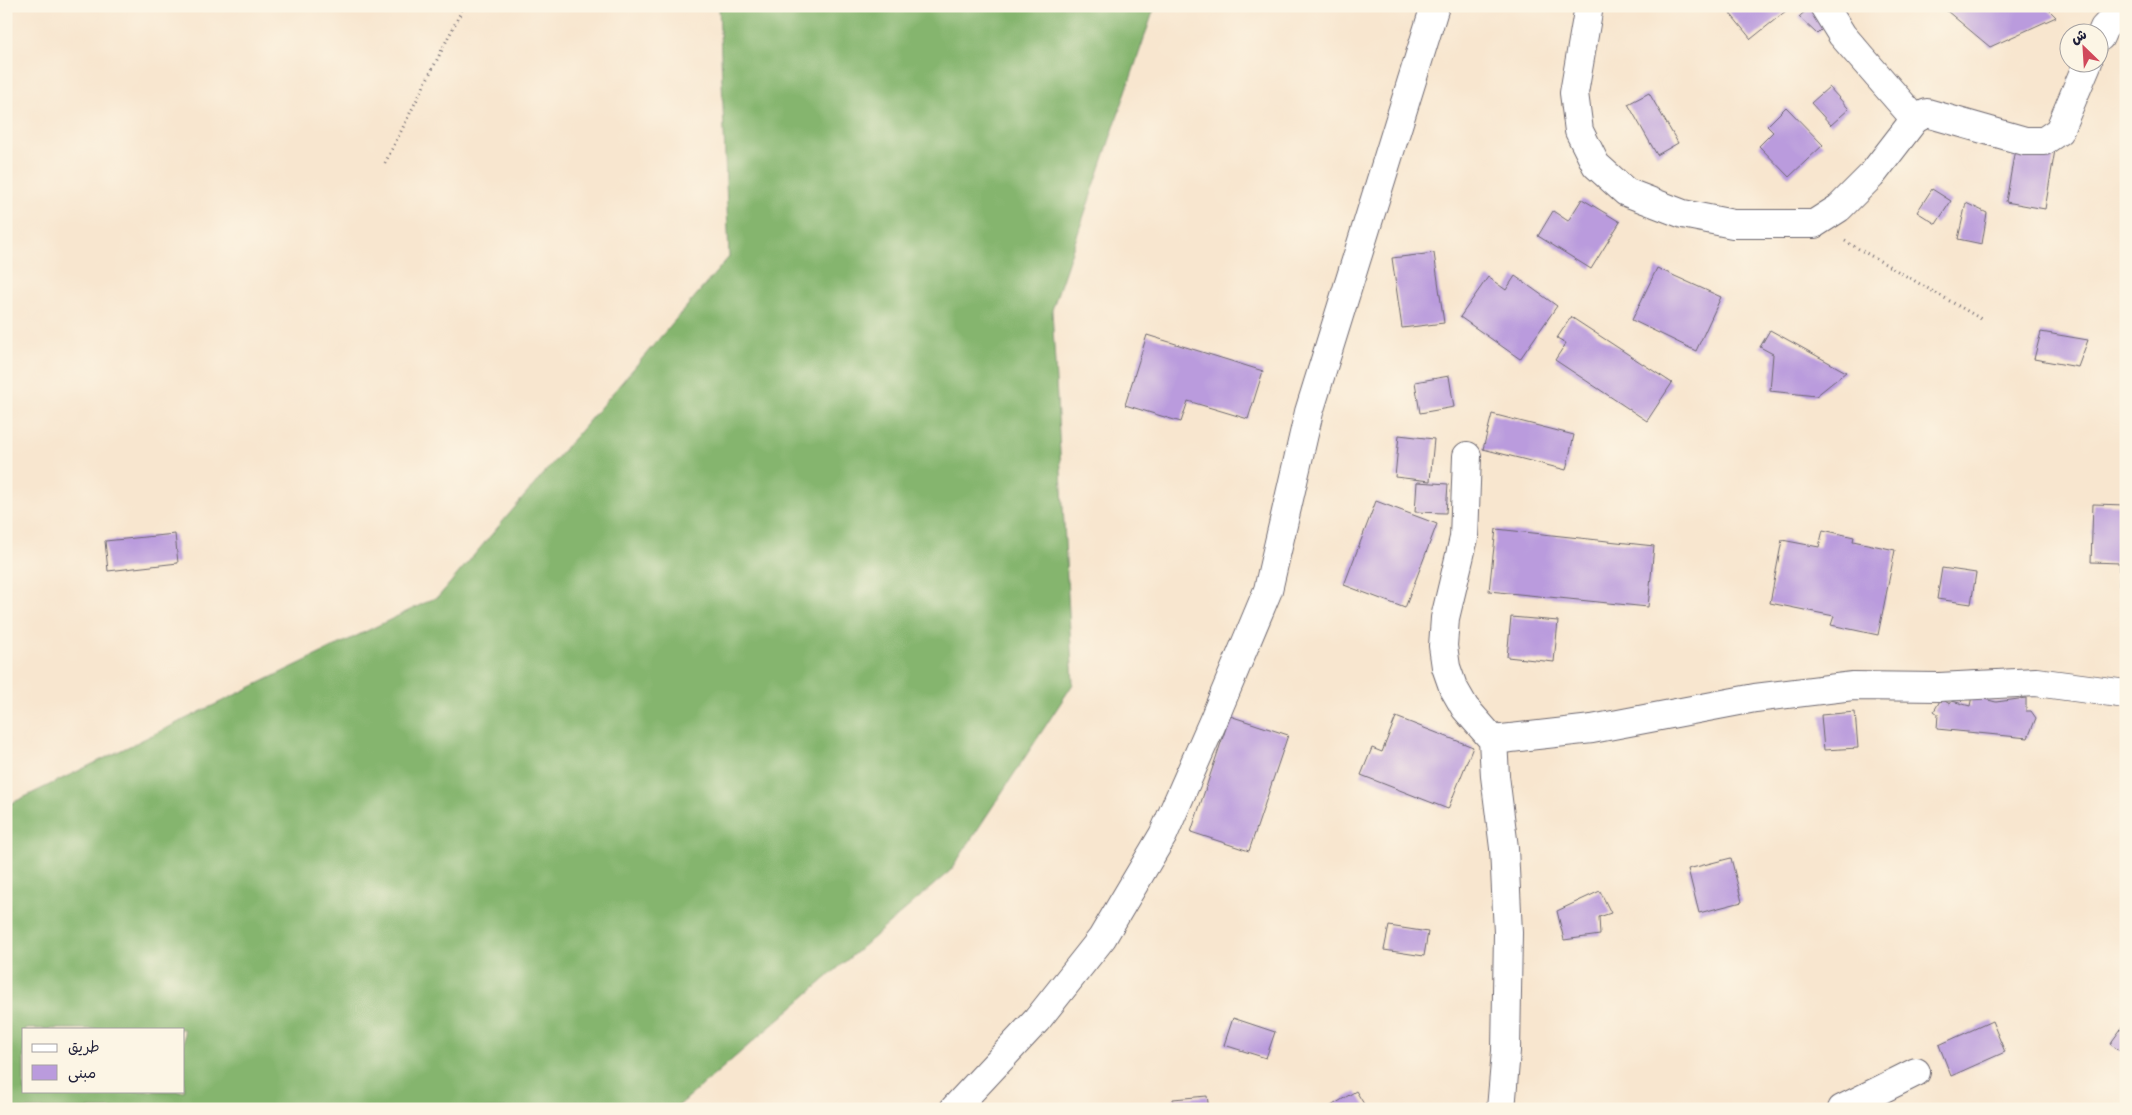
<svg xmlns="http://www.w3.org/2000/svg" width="2132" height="1115" viewBox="0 0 2132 1115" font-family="'Balsamiq Sans','Playpen Sans Arabic',sans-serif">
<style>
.forest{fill:#85b56e;stroke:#546c54;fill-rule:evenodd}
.building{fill:#ba9bdd}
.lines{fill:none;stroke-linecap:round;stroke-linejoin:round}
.minor-casing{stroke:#6d676f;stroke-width:30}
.path{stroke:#6d676f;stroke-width:3;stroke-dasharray:1 4;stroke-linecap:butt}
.minor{stroke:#fff;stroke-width:28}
</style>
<rect width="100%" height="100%" fill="#fcf5e5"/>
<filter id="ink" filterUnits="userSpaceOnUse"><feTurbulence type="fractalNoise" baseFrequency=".02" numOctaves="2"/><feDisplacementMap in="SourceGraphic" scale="10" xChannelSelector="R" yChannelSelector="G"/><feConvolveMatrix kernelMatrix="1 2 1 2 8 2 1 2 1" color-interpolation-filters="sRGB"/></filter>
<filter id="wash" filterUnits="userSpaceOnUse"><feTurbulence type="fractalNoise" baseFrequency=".0096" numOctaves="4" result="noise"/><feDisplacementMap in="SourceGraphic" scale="20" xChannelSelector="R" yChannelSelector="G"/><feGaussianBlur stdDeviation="1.12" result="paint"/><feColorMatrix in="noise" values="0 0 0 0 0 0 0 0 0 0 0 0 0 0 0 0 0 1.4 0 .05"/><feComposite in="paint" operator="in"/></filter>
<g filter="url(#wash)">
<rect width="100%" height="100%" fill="#f8e6cf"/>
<path class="forest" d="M719 6H1155L1052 310 1073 684 951 870 675 1109H6V806L439 596 729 257ZM24 1029H184V1091H24Z"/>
<g id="blocks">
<g class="building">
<path d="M1736 6H1792L1751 39 1729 12Z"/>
<path d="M1811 6 1828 23 1817 34 1799 17Z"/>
<path d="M1941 6H2045L2056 17 1990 47Z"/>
<path d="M1829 87 1849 109 1831 125 1811 103Z"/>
<path d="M1649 93 1678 143 1657 155 1628 104Z"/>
<path d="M1786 107 1823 145 1789 177 1759 146 1773 132 1767 126Z"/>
<path d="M2056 144 2045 209 2006 202 2015 149Z"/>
<path d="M1932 189 1951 201 1936 224 1917 212Z"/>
<path d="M1582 199 1620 222 1591 269 1538 236 1553 211 1568 221Z"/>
<path d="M1966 203 1987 213 1982 244 1958 239Z"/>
<path d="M1434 253 1444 323 1402 328 1392 258Z"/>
<path d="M1657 268 1721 297 1696 351 1632 320Z"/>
<path d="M1515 276 1557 306 1520 359 1460 317 1488 277 1506 290Z"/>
<path d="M1571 317 1672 383 1647 421 1555 360 1566 343 1557 338Z"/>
<path d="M1770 330 1846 372 1816 396 1770 391 1773 354 1760 347Z"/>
<path d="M2041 332 2088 340 2078 367 2034 359Z"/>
<path d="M1147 335 1263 371 1248 419 1188 401 1181 422 1125 405Z"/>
<path d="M1449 376 1454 407 1420 413 1415 382Z"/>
<path d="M1492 414 1574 435 1566 470 1483 449Z"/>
<path d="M1399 435 1434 439 1430 481 1395 477Z"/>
<path d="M1417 482 1448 484 1446 513 1415 512Z"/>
<path d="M1376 501 1437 524 1405 608 1344 585Z"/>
<path d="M2093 504 2126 505V586H2119L2120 563 2091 562Z"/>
<path d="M1496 529 1654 546 1648 607 1489 591Z"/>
<path d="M1823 530 1854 537 1853 541 1895 550 1878 635 1831 625 1834 616 1770 603 1782 540 1819 547Z"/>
<path d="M175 534 178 563 108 571 105 541Z"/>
<path d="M1942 568 1976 573 1971 604 1937 599Z"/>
<path d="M1511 617 1558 621 1554 662 1507 657Z"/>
<path d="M1972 696 1996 702 2026 698V711H2031L2036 718 2028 738 1937 729 1938 714 1934 711 1941 699 1950 704 1952 701 1970 706Z"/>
<path d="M1855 712 1858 748 1824 750 1821 715Z"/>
<path d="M1230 716 1288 735 1249 851 1191 832Z"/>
<path d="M1396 717 1473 747 1448 809 1361 775 1372 748 1382 752Z"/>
<path d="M1731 858 1742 902 1699 913 1688 869Z"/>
<path d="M1600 891 1611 913 1599 917 1600 935 1564 940 1557 911Z"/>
<path d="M1389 926 1428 932 1424 956 1384 950Z"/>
<path d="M1233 1018 1275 1032 1266 1058 1224 1045Z"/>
<path d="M1992 1021 2005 1052 1951 1076 1939 1045Z"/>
<path d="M2126 1022V1055L2110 1044Z"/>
<path d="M1356 1091 1367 1109H1326Z"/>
<path d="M1207 1096 1209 1109H1174L1173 1099Z"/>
</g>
</g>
</g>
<g filter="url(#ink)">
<use href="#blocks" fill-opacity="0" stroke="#6d676f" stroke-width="1"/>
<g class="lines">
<g class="minor-casing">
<g id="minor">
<path d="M1589 6 1574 93 1579 131 1596 165 1626 192 1683 214 1733 224H1814L1839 208 1871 176 1915 119 1927 113 2025 141H2044L2059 131 2088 62"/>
<path d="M1824 6 1842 35 1915 119"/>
<path d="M2100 37 2104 28 2125 6"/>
<path d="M1467 456 1464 538 1445 618 1443 646 1446 667 1453 687 1465 708 1493 740 1495 776 1504 848 1508 933 1506 1051 1501 1109"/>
<path d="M1493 740 1592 729 1755 698 1853 686 1939 687 2036 682 2126 694"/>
<path d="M954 1109 1037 1020 1102 938 1163 835 1214 719 1268 590 1309 412 1435 6"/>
<path d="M1842 1109 1916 1072"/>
</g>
</g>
<g class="path">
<path d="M385 163 464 6"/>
<path d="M1845 241 1983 320"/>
</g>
<use href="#minor" class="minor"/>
</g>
</g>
<rect width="2132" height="1115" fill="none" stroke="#fcf5e5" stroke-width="25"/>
<rect x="22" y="1028" width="162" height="65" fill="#fcf5e5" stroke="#a5a1a1"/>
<rect x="32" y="1044" width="25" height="8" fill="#ffffff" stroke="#a5a1a1"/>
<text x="68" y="1052" font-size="15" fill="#22223b">طريق</text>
<rect x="32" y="1065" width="25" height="15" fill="#ba9bdd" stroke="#a5a1a1"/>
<text x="68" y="1078" font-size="15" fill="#22223b">مبنى</text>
<g transform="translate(2084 48) rotate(335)"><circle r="24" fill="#fcf5e5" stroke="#a5a1a1"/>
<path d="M0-4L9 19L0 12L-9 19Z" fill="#d1495b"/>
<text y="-8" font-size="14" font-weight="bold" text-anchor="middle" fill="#22223b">ش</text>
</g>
</svg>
